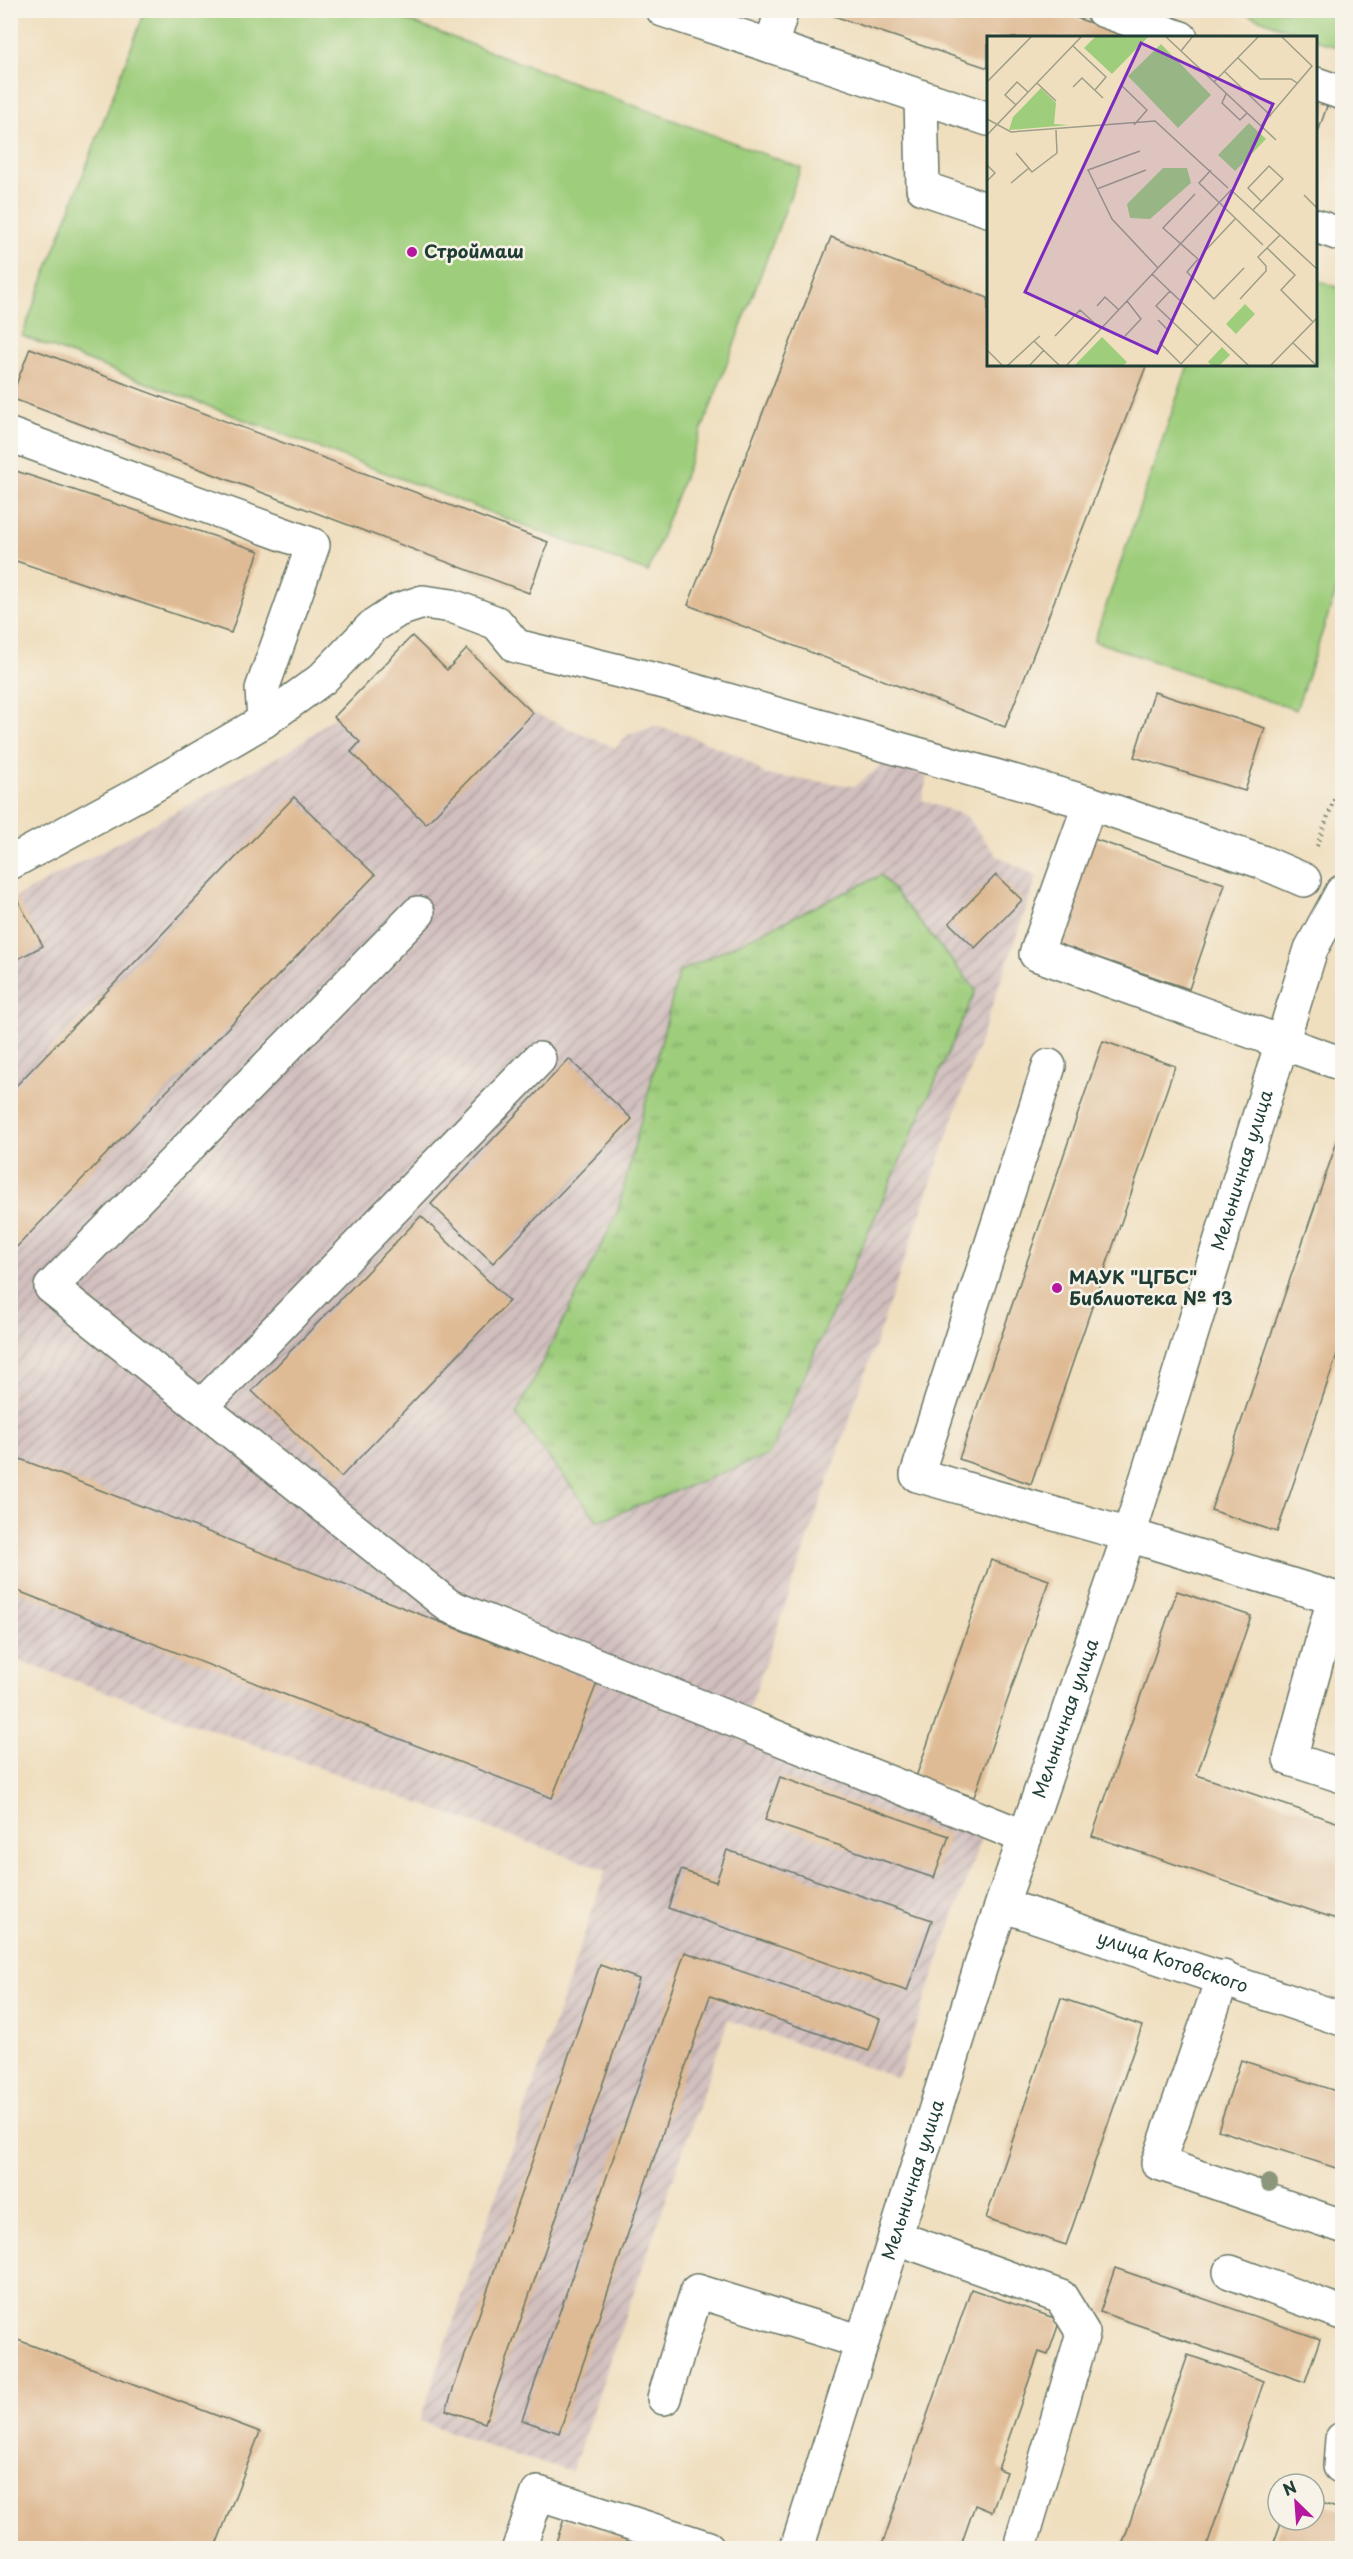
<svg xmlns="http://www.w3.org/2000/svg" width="1353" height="2559" viewBox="0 0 1353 2559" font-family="'Playpen Sans',sans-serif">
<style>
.industrial{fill:url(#industrial-furrows)}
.grass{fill:url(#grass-tufts);stroke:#5e8558;stroke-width:1.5}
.park{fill:#9ecd7c;stroke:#5e8558;stroke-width:1.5}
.building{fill:#dfbb95}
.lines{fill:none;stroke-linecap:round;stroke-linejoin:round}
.minor-casing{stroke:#687665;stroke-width:36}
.path{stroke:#687665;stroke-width:4;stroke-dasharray:1.5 4.5;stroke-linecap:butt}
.minor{stroke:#fff;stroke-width:33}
.tree{fill:#8b967a}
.poi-dot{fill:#b5179e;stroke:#f7f3e8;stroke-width:2}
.labels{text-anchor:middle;stroke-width:5;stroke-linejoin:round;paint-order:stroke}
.poi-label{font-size:18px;font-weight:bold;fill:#1f3d34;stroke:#f7f3e8;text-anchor:start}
.street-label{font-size:18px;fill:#1f3d34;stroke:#f7f3e8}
.inset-road{fill:none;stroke:#9c9e87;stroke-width:1.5}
.view{fill:#7b2cbf;fill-opacity:0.15;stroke:#7b2cbf;stroke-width:3}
.inset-edge{fill:none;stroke:#1f3d34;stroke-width:3}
</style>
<defs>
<pattern id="industrial-furrows" width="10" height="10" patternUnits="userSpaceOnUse" patternTransform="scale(1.5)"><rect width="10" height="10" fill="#d1bfbe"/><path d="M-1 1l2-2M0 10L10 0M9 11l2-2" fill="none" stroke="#a99c9b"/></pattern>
<pattern id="grass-tufts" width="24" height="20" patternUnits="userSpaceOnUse" patternTransform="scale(1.5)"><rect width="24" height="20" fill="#9ecd7c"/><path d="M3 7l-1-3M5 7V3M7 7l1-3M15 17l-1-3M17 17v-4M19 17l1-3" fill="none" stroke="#80a866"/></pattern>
</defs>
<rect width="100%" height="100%" fill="#f7f3e8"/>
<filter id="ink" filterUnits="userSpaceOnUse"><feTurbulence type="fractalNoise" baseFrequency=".0167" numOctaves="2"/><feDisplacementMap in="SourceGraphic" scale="12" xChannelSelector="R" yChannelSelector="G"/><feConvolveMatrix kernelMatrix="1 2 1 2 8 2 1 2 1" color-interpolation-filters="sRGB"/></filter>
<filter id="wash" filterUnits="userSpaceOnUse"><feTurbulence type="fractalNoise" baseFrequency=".008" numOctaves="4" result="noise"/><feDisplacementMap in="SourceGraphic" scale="24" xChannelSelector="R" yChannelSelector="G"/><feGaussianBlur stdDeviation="1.35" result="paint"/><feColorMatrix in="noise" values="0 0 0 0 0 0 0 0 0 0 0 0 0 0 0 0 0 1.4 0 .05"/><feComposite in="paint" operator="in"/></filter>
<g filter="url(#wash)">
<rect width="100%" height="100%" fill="#f0dfbf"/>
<path class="industrial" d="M412 636 447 670 467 649 533 713 616 748 628 735 655 726 685 734 741 757 766 775 855 786 888 760 927 777 922 800 966 816 997 856 1037 876 739 1739 986 1823 898 2078 728 2020 572 2471 510 2454 420 2421 606 1870 11 1658V900L292 749 334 717Z"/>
<path class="grass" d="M881 875 976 990 769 1455 598 1521 516 1415 617 1214 679 972Z"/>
<g class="park">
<path d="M1235 10 1342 11V49L1316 40V38L1308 37Z"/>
<path d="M145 11H382L801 168 648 572 22 336Z"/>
<path d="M1316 280 1342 289V574L1296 710 1094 641 1188 365 1316 364Z"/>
</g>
<g id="blocks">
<g class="building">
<path d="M1054 10 1133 38H988V68L819 11Z"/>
<path d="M1316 99 1328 103 1316 138Z"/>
<path d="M831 237 988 298V364H1147L1005 727 688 605Z"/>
<path d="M30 348 548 542 529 593 11 398Z"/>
<path d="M10 469 259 551 231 633 10 559Z"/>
<path d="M412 636 447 670 467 649 533 713 426 824 351 752 360 742 334 717Z"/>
<path d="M1154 692 1265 728 1245 791 1134 757Z"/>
<path d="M294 797 375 875 10 1254V1092Z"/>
<path d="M1091 838 1225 884 1189 989 1055 943Z"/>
<path d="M996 875 1022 900 975 948 949 923Z"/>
<path d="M16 897 43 946 10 963V900Z"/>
<path d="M1103 1041 1175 1066 1031 1484 959 1459Z"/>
<path d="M569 1059 632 1119 493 1263 431 1204Z"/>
<path d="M1342 1127V1340L1277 1532 1211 1510Z"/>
<path d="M421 1216 509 1301 341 1477 252 1391Z"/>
<path d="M10 1455 597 1683 552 1798 10 1588Z"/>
<path d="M991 1560 1049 1580 974 1797 916 1777Z"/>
<path d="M1177 1591 1251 1616 1197 1775 1342 1824V1921L1092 1836Z"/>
<path d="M780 1777 949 1836 934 1878 765 1820Z"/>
<path d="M727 1850 932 1920 907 1991 668 1908 681 1870 716 1882Z"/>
<path d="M685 1952 880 2019 869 2051 710 1996 559 2433 522 2420Z"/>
<path d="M600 1965 639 1979 485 2423 446 2410Z"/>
<path d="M1061 1998 1142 2026 1066 2245 986 2218Z"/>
<path d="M1241 2060 1342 2093V2170L1218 2130Z"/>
<path d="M1115 2268 1320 2339 1305 2382 1100 2312Z"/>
<path d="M971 2289 1060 2320 1048 2355 1039 2352 998 2469 1006 2472 992 2512 975 2505 960 2548H881Z"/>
<path d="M10 2337 260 2432 215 2548H10Z"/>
<path d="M1188 2355 1264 2381 1206 2548H1121Z"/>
<path d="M1314 2500 1342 2510V2548H1272L1282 2520H1314Z"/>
<path d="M564 2519 628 2540 625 2548H554Z"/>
</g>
</g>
</g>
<g filter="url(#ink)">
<use href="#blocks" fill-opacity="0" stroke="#687665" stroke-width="1.5"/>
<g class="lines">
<g class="minor-casing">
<g id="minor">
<path d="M663 10 988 119"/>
<path d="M1102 10 1181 38"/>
<path d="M771 46 782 10"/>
<path d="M1316 84 1342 93"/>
<path d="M921 97 923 188 988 210"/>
<path d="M1316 226 1342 235"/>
<path d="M10 435 313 545 262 689 264 721"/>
<path d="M1090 803 1036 954 1342 1064"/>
<path d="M10 863 151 787 264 721 322 679 372 627 398 610 423 602 452 606 497 623 516 646 664 682 1090 803 1262 862 1304 880"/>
<path d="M418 913 51 1287 449 1606 1025 1837"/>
<path d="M1049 1066 917 1475 1129 1535 1334 1598 1290 1759 1342 1776"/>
<path d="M201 1407 539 1059"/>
<path id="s1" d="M1002 1905 1342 2019"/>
<path d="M1223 1977 1158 2163 1342 2226"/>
<path d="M895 2237 1061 2297 1083 2333 1022 2540"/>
<path d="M1230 2272 1342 2313"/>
<path d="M664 2398 697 2291 862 2342"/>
<path d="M1342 2439 1340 2466H1342"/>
<path d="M519 2548 538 2493 708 2548"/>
<path id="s2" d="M797 2548 984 1956 1129 1535 1311 949 1342 892"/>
</g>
</g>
<path class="path" d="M1317 846 1342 778"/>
<use href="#minor" class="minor"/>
</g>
<circle class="tree" cx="1269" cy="2183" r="9"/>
</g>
<g class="poi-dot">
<circle cx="412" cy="252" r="6"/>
<circle cx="1057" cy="1288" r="6"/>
</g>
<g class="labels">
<g class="poi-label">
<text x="424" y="258">Строймаш</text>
<text x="1069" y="1284">МАУК "ЦГБС"<tspan x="1069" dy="21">Библиотека № 13</tspan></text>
</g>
<g class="street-label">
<text dy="6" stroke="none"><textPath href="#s2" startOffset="1448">Мельничная улица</textPath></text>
<text dy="6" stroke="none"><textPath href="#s2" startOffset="872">Мельничная улица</textPath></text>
<text dy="6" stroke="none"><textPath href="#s1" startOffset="180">улица Котовского</textPath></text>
<text dy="6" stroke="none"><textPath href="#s2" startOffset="386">Мельничная улица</textPath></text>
</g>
</g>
<g transform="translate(987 36)">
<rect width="330" height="330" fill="#f0dfbf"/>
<path d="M54 52 69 67 67 88 82 89 22 94 26 81ZM176 132H200L204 147 163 183 143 182 140 168Z" fill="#9ecd7c"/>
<path d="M109 0H162L125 38 97 12ZM174 8 224 59 191 92 141 40ZM262 87 279 103 248 135 231 119ZM258 268 268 278 249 298 239 288ZM115 301 140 326 136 330H87ZM235 311 243 319 232 330H225L221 326Z" fill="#9ecd7c"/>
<path class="inset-road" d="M178 0 289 104M86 10 119 41 108 54M194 15 206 0M251 22 273 43H304L310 47M237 35 284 80M0 46 45 0M227 46 272 0M50 47 69 65M135 50 160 74 147 89M86 51 95 42 116 62M239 58 235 67 253 84 260 77M29 69 18 59 30 46 41 56M0 83 24 96 168 85 241 152M274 90 325 30 294 0M0 99 95 0M153 115 101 134 125 183 171 232M29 117 45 136 70 117 69 94M0 129 8 137 0 145M224 134 212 147 276 209M24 147 42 132M110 153 159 134M208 158 176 192 211 223 200 236 227 263 257 232M317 159 330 172M266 174 296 143 282 130 261 152 274 165M280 212 308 239 294 254 326 286M217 216 248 183M165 238 262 330M183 255 169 270 211 310M253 263 279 235V230L271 221 293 199M110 270 118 261 132 274M171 284 181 294 173 307 194 328 225 295M53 300 47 305 73 330M68 300 93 274 114 293M138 300 154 283 140 265M306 307 330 330M0 314 16 330M20 330 47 305M42 330 57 314M79 330 244 154 330 233M283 330 330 282"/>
<path class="view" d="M154 7 286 68 170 317 38 256Z"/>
<rect width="330" height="330" class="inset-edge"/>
</g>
<rect width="1353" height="2559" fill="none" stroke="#f7f3e8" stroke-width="36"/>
<g transform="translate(1296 2502) rotate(335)"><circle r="28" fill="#f7f3e8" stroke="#a1aaa0" stroke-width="1.5"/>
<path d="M0-4.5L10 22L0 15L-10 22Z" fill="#b5179e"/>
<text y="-9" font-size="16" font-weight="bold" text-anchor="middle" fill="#1f3d34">N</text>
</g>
</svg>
